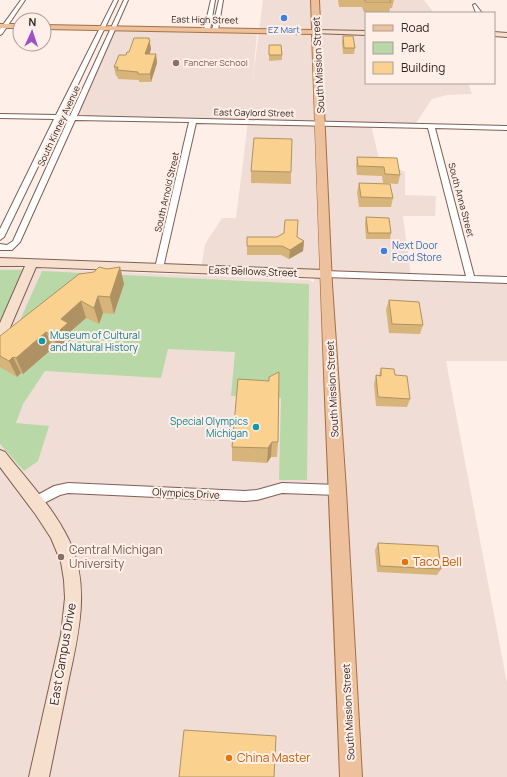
<svg xmlns="http://www.w3.org/2000/svg" width="507" height="777" viewBox="0 0 507 777" font-family="Manrope,sans-serif">
<style>
.built{fill:#f0ddd6}
.green{fill:#b8d8a7}
.lines{fill:none;stroke-linecap:round;stroke-linejoin:round}
.street-casing{stroke:#805e51;stroke-width:2}
.secondary-casing{stroke:#805e51;stroke-width:2}
.primary-casing{stroke:#a47045;stroke-width:2}
.street{fill:#fff;fill-rule:evenodd}
.secondary{fill:#f6e0cd;fill-rule:evenodd}
.primary{fill:#edc19b;fill-rule:evenodd}
.wall{fill:#d7b47a}
.shaded-wall{fill:#af9263}
.building{fill:#fad18e;stroke:#af9263}
.shop-dot{fill:#3f7fe0;stroke:#ffefe9;stroke-width:1.5}
.education-dot{fill:#8d6e63;stroke:#ffefe9;stroke-width:1.5}
.culture-dot{fill:#0f9aa8;stroke:#ffefe9;stroke-width:1.5}
.food-dot{fill:#e8710a;stroke:#ffefe9;stroke-width:1.5}
.labels{text-anchor:middle;stroke-width:4;stroke-linejoin:round;paint-order:stroke}
.far-street-label{font-size:9px;fill:#33251f;stroke:#ffefe9}
.far-shop-label{font-size:9px;fill:#366cbe;stroke:#ffefe9}
.far-education-label{font-size:9px;fill:#785e54;stroke:#ffefe9;text-anchor:start}
.street-label{font-size:10px;fill:#33251f;stroke:#ffefe9}
.shop-label{font-size:10px;fill:#366cbe;stroke:#ffefe9;text-anchor:start}
.culture-label{font-size:10px;fill:#0d838f;stroke:#ffefe9;text-anchor:start}
.near-education-label{font-size:12px;fill:#785e54;stroke:#ffefe9;text-anchor:start}
.near-food-label{font-size:12px;fill:#c56008;stroke:#ffefe9;text-anchor:start}
.near-street-label{font-size:12px;fill:#33251f;stroke:#ffefe9}
</style>
<rect width="100%" height="100%" fill="#ffefe9"/>
<path class="built" d="M263 0H424L434 13H366V83H468L472 94 447 95 432 99 414 126 371 125 381 167H395L405 172V195L436 196 435 216H403L411 277 507 280V361H446L507 683V777H0V267L309 280 314 282V275L201 269 205 244 222 218H236L248 122 73 118 112 31 257 34 252 85Z"/>
<g class="green">
<path d="M0 270H29L0 337Z"/>
<path d="M42 271 309 284 307 480H279L281 398 231 396 235 352 168 349 161 378 45 371 23 404 16 423 49 426 38 461 24 471 0 444V365Z"/>
</g>
<g class="lines">
<g class="street-casing">
<g id="street">
<path d="M21 0H25L2 34 0 35V29Z"/>
<path d="M114 0H118L63 116H70L124 0H128L77 116 507 126V130L435 128 474 276 507 277V283L325 277 321 274 325 271 466 276 428 128 196 123 163 268 159 271 155 268 189 122 75 120 20 242 12 250H0V244L7 245 13 241 68 120 61 119 4 237 0 240V229L54 119 0 118V114L56 115Z"/>
<path d="M211 0H215L210 30 207 32 204 30Z"/>
<path d="M219 0H223L218 30 215 32 212 30Z"/>
<path d="M475 4 482 13H476L473 5Z"/>
<path d="M68 483 245 491 257 490 282 483 338 485 342 486 344 490 342 494 338 495 282 493 257 500 245 501 68 493 60 495 36 507 32 506 30 502 32 498 54 486Z"/>
</g>
</g>
<g class="secondary-casing">
<g id="secondary">
<path d="M316 30 366 31V35L314 33V31Z"/>
<path d="M494 32 507 33V37L494 36Z"/>
<path d="M0 258 325 270 329 271 331 274 329 277 325 278 36 267 6 337 4 340 0 341V323L25 266H0Z"/>
<path d="M0 450 5 452C27 480 53 507 69 540 92 588 77 639 67 688 61 718 55 747 49 777H29L61 635 65 598 64 580 61 562 51 538 36 515 0 467Z"/>
</g>
</g>
<g class="primary-casing">
<g id="primary">
<path d="M311 0H319L332 284 346 490 362 777H340C331 529 319 282 312 34L44 29V25L312 30Z"/>
<rect x="0" y="24" width="20" height="4"/>
</g>
</g>
<use href="#street" class="street"/>
<use href="#secondary" class="secondary"/>
<use href="#primary" class="primary"/>
</g>
<g class="wall">
<path d="M338 0H394L392 8H390L389 13 364 12 362 7H339Z"/>
<path d="M343 36 355 48 354 54H343L342 42Z"/>
<path d="M149 38 151 49 149 54H156L157 63 151 82H139V80L118 79 117 76H116L114 67 129 52Z"/>
<path d="M269 45 282 55V60L269 61Z"/>
<path d="M357 157 397 158 400 175 398 184 383 183 382 176 357 175 356 166Z"/>
<path d="M251 171 291 172V184L251 183Z"/>
<path d="M359 183 393 198 391 207H359L357 192Z"/>
<path d="M366 217 391 233 390 239H366L365 224Z"/>
<path d="M277 237H297L304 241 303 251 289 259 281 255H247V246Z"/>
<path d="M120 267 124 284 114 314 103 313 99 324 86 318 71 331 74 339 59 352 53 348 23 374 21 373 17 377 0 367V336L94 272Z"/>
<path d="M389 300 423 325 420 334 389 333 386 309Z"/>
<path d="M381 368 395 375 410 399 407 407 376 406 374 384 376 375H379Z"/>
<path d="M238 379 278 442 277 457H271L267 463 232 461V447Z"/>
<path d="M378 543 441 569 437 575 377 572 375 550Z"/>
</g>
<g class="shaded-wall">
<path d="M149 38 151 49 147 63 145 54Z"/>
<path d="M156 54 157 63 151 82 150 74Z"/>
<path d="M304 241 303 251 289 259 290 250Z"/>
<path d="M120 267 124 284 114 314 110 297Z"/>
<path d="M98 296 103 313 99 324 94 308Z"/>
<path d="M81 301 86 318 71 331 74 339 59 352 53 336 61 319Z"/>
<path d="M46 332 53 348 23 374 16 358Z"/>
<path d="M13 357 21 373 17 377 9 361Z"/>
<path d="M272 442 271 457 267 463 268 448Z"/>
</g>
<g class="building">
<path d="M365 0H390L391 2H365Z"/>
<path d="M343 36H353L355 48H344Z"/>
<path d="M134 38H149V40H150L145 54H156L150 74H138V72L117 70 118 67H114L119 55H126L127 52H129Z"/>
<path d="M269 45H281L282 55H269Z"/>
<path d="M254 138 292 139 291 172 251 171Z"/>
<path d="M357 157 397 158 400 175 385 174 384 167 358 166Z"/>
<path d="M359 183 390 184 393 198 361 197Z"/>
<path d="M366 217 389 218 391 233H368Z"/>
<path d="M285 220H298L297 237 304 241 290 250 282 246H247V237H277L284 233Z"/>
<path d="M99 267 107 269 120 267 110 297 98 296 94 308 81 301 61 319 68 323 53 336 46 332 16 358 13 357 9 361 0 356V336L79 274 94 272Z"/>
<path d="M389 300 419 302 423 325 392 324Z"/>
<path d="M381 368 394 369 395 375 407 376 410 399 378 397 376 375 381 376Z"/>
<path d="M279 372 278 442H272L268 448 232 447 238 379 269 381V377Z"/>
<path d="M378 543 438 546 441 569 380 566Z"/>
<path d="M184 730 276 736 274 777H179Z"/>
</g>
<g class="shop-dot">
<circle cx="284" cy="18" r="4"/>
<circle cx="384" cy="251" r="4"/>
</g>
<g class="education-dot">
<circle cx="176" cy="63" r="4"/>
<circle cx="61" cy="557" r="4"/>
</g>
<g class="culture-dot">
<circle cx="42" cy="341" r="4"/>
<circle cx="256" cy="427" r="4"/>
</g>
<g class="food-dot">
<circle cx="405" cy="562" r="4"/>
<circle cx="229" cy="758" r="4"/>
</g>
<g class="labels">
<g class="far-street-label">
<text transform="translate(205 20) rotate(1)" y="3">East High Street</text>
<text transform="translate(254 113) rotate(1)" y="3">East Gaylord Street</text>
<text transform="translate(59 126) rotate(-65)" y="3">South Kinney Avenue</text>
<text transform="translate(167 192) rotate(-77)" y="3">South Arnold Street</text>
<text transform="translate(461 200) rotate(75)" y="3">South Anna Street</text>
</g>
<g class="far-shop-label">
<text x="284" y="33">EZ Mart</text>
</g>
<g class="far-education-label">
<text x="184" y="66">Fancher School</text>
</g>
<g class="street-label">
<text transform="translate(318 65) rotate(-93)" y="4">South Mission Street</text>
<text transform="translate(253 271) rotate(2)" y="4">East Bellows Street</text>
<text transform="translate(332 389) rotate(-93)" y="4">South Mission Street</text>
<text transform="translate(186 493) rotate(3)" y="4">Olympics Drive</text>
<text transform="translate(348 712) rotate(-93)" y="4">South Mission Street</text>
</g>
<g class="shop-label">
<text x="392" y="249">Next Door<tspan x="392" dy="12">Food Store</tspan></text>
</g>
<g class="culture-label">
<text x="50" y="339">Museum of Cultural<tspan x="50" dy="12">and Natural History</tspan></text>
<text x="248" y="425" text-anchor="end">Special Olympics<tspan x="248" dy="12">Michigan</tspan></text>
</g>
<g class="near-education-label">
<text x="69" y="554">Central Michigan<tspan x="69" dy="14">University</tspan></text>
</g>
<g class="near-food-label">
<text x="413" y="566">Taco Bell</text>
<text x="237" y="762">China Master</text>
</g>
<g class="near-street-label">
<text transform="translate(63 654) rotate(-80)" y="4">East Campus Drive</text>
</g>
</g>
<rect x="365" y="12" width="130" height="72" fill="#ffefe9" stroke="#ad9e98"/>
<rect x="373" y="25" width="20" height="6" fill="#edc19b" stroke="#ad9e98"/>
<text x="401" y="32" font-size="12" fill="#33251f">Road</text>
<rect x="373" y="42" width="20" height="12" fill="#b8d8a7" stroke="#ad9e98"/>
<text x="401" y="52" font-size="12" fill="#33251f">Park</text>
<rect x="373" y="62" width="20" height="12" fill="#fad18e" stroke="#ad9e98"/>
<text x="401" y="72" font-size="12" fill="#33251f">Building</text>
<g transform="translate(32 32) rotate(3)"><circle r="19" fill="#ffefe9" stroke="#ad9e98"/>
<path d="M0-3L7 15L0 10L-7 15Z" fill="#9f52c4"/>
<text y="-6" font-size="11" font-weight="bold" text-anchor="middle" fill="#33251f">N</text>
</g>
</svg>
